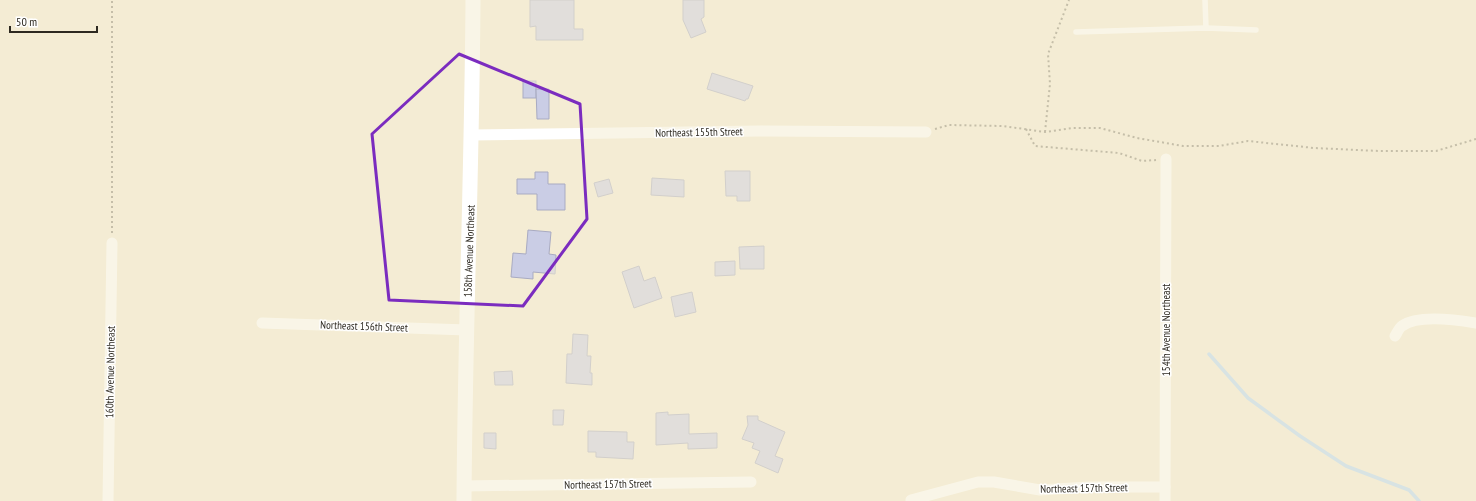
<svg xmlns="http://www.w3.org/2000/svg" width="1476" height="501" viewBox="0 0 1476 501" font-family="'PT Sans Narrow',sans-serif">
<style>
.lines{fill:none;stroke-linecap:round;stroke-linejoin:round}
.stream{stroke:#b5d7f7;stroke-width:3.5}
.building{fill:#cacde5;stroke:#a9abc2}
.path{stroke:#8c8676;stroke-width:2;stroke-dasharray:2 3;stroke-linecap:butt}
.lane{stroke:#fff;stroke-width:5.5}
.street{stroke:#fff;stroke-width:11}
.secondary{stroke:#fff;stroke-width:15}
.marked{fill:none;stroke:#7b2cbf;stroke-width:3;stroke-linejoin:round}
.labels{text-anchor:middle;stroke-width:3;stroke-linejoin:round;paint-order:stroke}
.street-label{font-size:11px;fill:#2d2920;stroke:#fff}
</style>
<rect width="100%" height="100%" fill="#f4ecd4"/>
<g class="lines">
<path class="stream" d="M1209 354 1248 398 1300 436 1346 466 1409 490 1419 501"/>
</g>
<g class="building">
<path d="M530 0H574V29H583V40H536V26L530 27Z"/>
<path d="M683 0H704V17L701 19 706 32 691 38 683 20Z"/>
<path d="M712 73 753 86 748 99H746L745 101 739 99 707 89Z"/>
<rect x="523" y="81" width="13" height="17"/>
<path d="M536 89H549V119H537Z"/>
<path d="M725 171H750V201H737V196H726Z"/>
<path d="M535 172H548V184H565V210H537V194H517V179H535Z"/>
<path d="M652 178 684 180V197L651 195Z"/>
<path d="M609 179 613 193 598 197 594 183Z"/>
<path d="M528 230 551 232 549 254 556 255 555 274 533 272V279L511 277 513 253 526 254Z"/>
<path d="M764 246V269H740L739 247Z"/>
<path d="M735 261V275L715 276V262Z"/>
<path d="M639 266 644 281 655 277 662 298 634 308 622 272Z"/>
<path d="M692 292 696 312 675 317 671 297Z"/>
<path d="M573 334 588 335 587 356H591L590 373H592V385L566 383 567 354H572Z"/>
<path d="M512 371 513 385H495L494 372Z"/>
<path d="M553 410H564L563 425H553Z"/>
<path d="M668 412V415L689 414V434L717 433V448L688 449V443L656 445V413Z"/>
<path d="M747 416H758V420L785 432 775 456 783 459 778 473 755 463 760 451 752 448 754 443 742 439 748 425Z"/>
<path d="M588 431 627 432V442H634L633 459 596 457V452H588Z"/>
<path d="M484 433H496V449L484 448Z"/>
</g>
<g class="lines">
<g class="path">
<path d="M935 129 949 125 1003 126 1045 132 1073 128H1100L1137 138 1183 146H1219L1248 141 1314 148 1379 151H1436L1476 139"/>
<path d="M1026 129 1035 146 1119 153 1142 161 1156 160"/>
<path d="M1045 132 1050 84 1048 54 1069 0"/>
<path d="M112 233V0"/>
</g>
<g class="lane">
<path d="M1205 0 1206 28"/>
<path d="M1076 32 1206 28 1256 30"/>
</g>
<g class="street">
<path d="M472 135 760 131 926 132"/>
<path d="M262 323 467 330"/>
<path d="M1395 336C1397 333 1399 328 1402 326 1418 314 1458 320 1476 323"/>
<path d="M464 486 751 482"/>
<path d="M911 500 978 482H994L1040 490 1089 487H1165"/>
<path d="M108 501 112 243"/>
<path d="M1165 501 1166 159"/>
</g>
<path class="secondary" d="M464 501C465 334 472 167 473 0"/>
</g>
<path d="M0 0H1476V501H0ZM459 54 580 104 587 219 523 306 389 300 372 134Z" fill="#f4ecd4" fill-opacity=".55" fill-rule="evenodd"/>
<path class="marked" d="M459 54 580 104 587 219 523 306 389 300 372 134Z"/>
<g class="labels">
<g class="street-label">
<text transform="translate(699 132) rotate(-1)" y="4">Northeast 155th Street</text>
<text transform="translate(469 251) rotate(-88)" y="4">158th Avenue Northeast</text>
<text transform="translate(364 326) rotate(2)" y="4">Northeast 156th Street</text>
<text transform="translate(1166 330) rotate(-90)" y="4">154th Avenue Northeast</text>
<text transform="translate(110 372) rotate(-89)" y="4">160th Avenue Northeast</text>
<text transform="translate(608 484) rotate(-1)" y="4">Northeast 157th Street</text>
<text transform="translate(1084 488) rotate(-1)" y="4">Northeast 157th Street</text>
</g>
</g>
<path d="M10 26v6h87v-6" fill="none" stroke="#2d2920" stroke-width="2"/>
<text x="16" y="26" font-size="12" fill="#2d2920" stroke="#ffffff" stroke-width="3" paint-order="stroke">50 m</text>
</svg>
